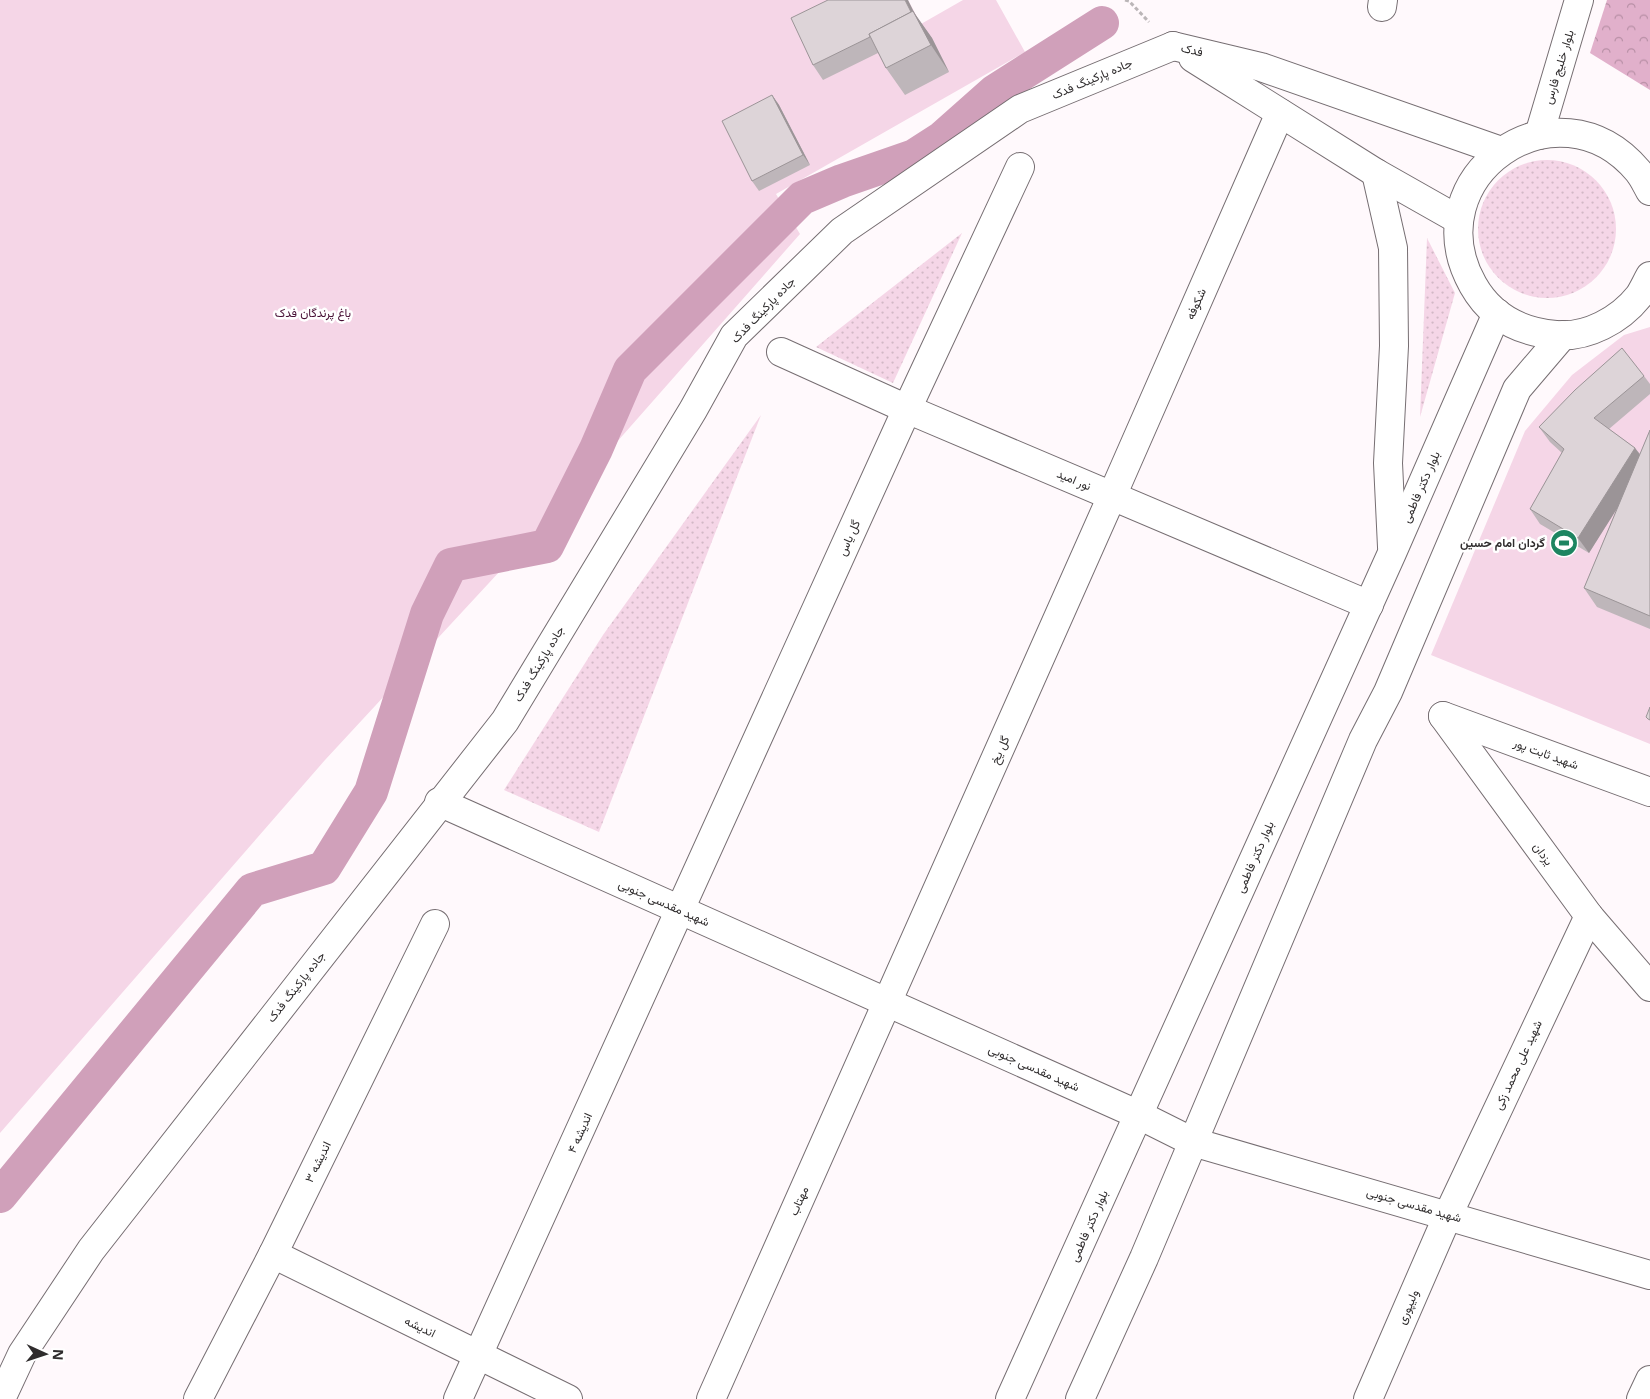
<svg xmlns="http://www.w3.org/2000/svg" width="1650" height="1399" viewBox="0 0 1650 1399" font-family="'Noto Sans',Vazirmatn,sans-serif">
<style>
.grass{fill:url(#grass-dots)}
.forest{fill:url(#forest-crowns)}
.park{fill:#f5d6e7}
.lines{fill:none;stroke-linecap:round;stroke-linejoin:round}
.canal{stroke:#d0a0ba;stroke-width:34}
.minor-casing{stroke:#766e72;stroke-width:30}
.major-casing{stroke:#766e72;stroke-width:30}
.path{stroke:#bbb6b8;stroke-width:3;stroke-dasharray:4 2.5;stroke-linecap:butt}
.minor{stroke:#fff;stroke-width:28}
.major{stroke:#fff;stroke-width:28}
.wall{fill:#beb6ba}
.shaded-wall{fill:#9b9497}
.building{fill:#ddd4d8;stroke:#9b9497}
.labels{text-anchor:middle;stroke-width:5;stroke-linejoin:round;paint-order:stroke}
.street-label{font-size:12px;fill:#2f2c2d;stroke:#fff}
.park-label{font-size:12px;fill:#480f35;stroke:#fff}
.poi-label{font-size:12px;font-weight:bold;fill:#2f2c2d;stroke:#fff;text-anchor:end}
</style>
<defs>
<pattern id="grass-dots" width="8" height="8" patternUnits="userSpaceOnUse" patternTransform="scale(1.25)"><rect width="8" height="8" fill="#f5d6e7"/><path d="M2 2h.1M6 6h.1" fill="none" stroke="#d2b8c6" stroke-width="1.8" stroke-linecap="round"/></pattern>
<pattern id="forest-crowns" width="20" height="18" patternUnits="userSpaceOnUse" patternTransform="scale(1.25)"><rect width="20" height="18" fill="#e1b0cb"/><path d="M2 6a3 3 0 1 1 6 0M12 15a3 3 0 1 1 6 0" fill="none" stroke="#b78fa5"/></pattern>
</defs>
<rect width="100%" height="100%" fill="#fff9fc"/>
<g class="grass">
<circle cx="1547" cy="229" r="69"/>
<path d="M962 233 893 383 816 347Z"/>
<path d="M1427 238 1455 293 1420 417Z"/>
<path d="M761 415 599 832 504 790 603 635Z"/>
</g>
<path class="forest" d="M1607 0H1650V90L1590 53Z"/>
<g class="park">
<path d="M0 0H908L921 24 963 0H996L1025 52 776 194 800 234 564 502 325 760 0 1133Z"/>
<path d="M1650 327V744L1431 655 1525 431 1572 375 1624 335Z"/>
</g>
<g class="lines">
<path class="canal" d="M0 1196 252 890 324 868 371 792 427 614 451 565 547 546 596 449 630 370 802 198 842 181 914 156 942 138 995 91 1102 23"/>
<g class="minor-casing">
<g id="minor">
<path d="M1382 7 1383 0"/>
<path d="M1173 46 1261 67 1501 151"/>
<path d="M1193 58 1376 173 1459 220"/>
<path d="M1539 135 1579 0"/>
<path d="M781 352 907 409 1369 605"/>
<path d="M1443 716 1589 916 1650 987"/>
<path d="M1443 716 1650 792"/>
<path d="M439 802 1139 1115 1193 1142 1650 1275"/>
<path d="M273 1254 568 1399"/>
<path d="M1 1399 22 1354 91 1250 505 721 693 410 734 336 842 231 1020 109 1173 46"/>
<path d="M198 1399 273 1254 435 924"/>
<path d="M458 1399 907 409 1020 167"/>
<path d="M711 1399 1112 496 1280 113"/>
<path d="M1368 1399 1448 1215 1589 916"/>
<path d="M1641 1399 1650 1380"/>
</g>
</g>
<g class="major-casing">
<g id="major">
<path d="M1376 173 1393 248 1394 346 1388 463 1392 547"/>
<path d="M1650 191C1646 184 1643 177 1638 171 1557 75 1412 177 1473 285 1491 317 1520 332 1556 335 1587 338 1620 320 1639 296 1643 290 1646 283 1650 276"/>
<path d="M1010 1399 1392 553 1497 313"/>
<path d="M1080 1399 1144 1258 1363 740 1388 692 1517 389 1563 335"/>
</g>
</g>
<path class="path" d="M1125 0 1129 1 1149 22"/>
<use href="#minor" class="minor"/>
<use href="#major" class="major"/>
</g>
<g class="wall">
<path d="M915 14 932 38 949 72 905 95 886 68 878 53 823 80 813 65Z"/>
<path d="M772 95 779 105 810 165 759 191 752 181Z"/>
<path d="M1644 376 1650 384V394L1609 429 1635 448 1640 454 1650 430V629L1597 607 1584 588 1618 506 1589 553 1540 524 1530 509 1562 453 1550 442 1539 427Z"/>
</g>
<g class="shaded-wall">
<path d="M905 0H908L915 14 932 38 949 72 931 45 913 16Z"/>
<path d="M772 95 779 105 810 165 803 155Z"/>
<path d="M1635 448 1646 463 1589 553 1578 538Z"/>
</g>
<g class="building">
<path d="M828 0H905L911 12 869 34 870 37 813 65 791 18Z"/>
<path d="M913 11 931 45 886 68 869 34Z"/>
<path d="M772 95 803 155 752 181 722 121Z"/>
<path d="M1622 348 1644 376 1594 418 1635 448 1578 538 1530 509 1564 449 1539 427 1575 390Z"/>
<path d="M1650 430V616L1584 588Z"/>
<path d="M1650 707V720L1648 719 1646 717Z"/>
</g>
<defs>
<g id="stadium-disc" transform="scale(1.4375)"><circle r="9.5" fill="#1d8561" stroke="#fff"/><path d="M0-5a6.5 5 0 1 0 0 10a6.5 5 0 1 0 0-10ZM-3.5-1.8h7v3.6h-7Z" fill="#fff"/></g>
</defs>
<g fill-rule="evenodd">
<use href="#stadium-disc" x="1564" y="543"/>
</g>
<g class="labels">
<g class="street-label">
<text transform="translate(1192 50) rotate(13)" y="4">فدک</text>
<text transform="translate(1559 67) rotate(-73)" y="4">بلوار خلیج فارس</text>
<text transform="translate(1092 79) rotate(-23)" y="4">جاده پارکینگ فدک</text>
<text transform="translate(1196 304) rotate(-66)" y="4">شکوفه</text>
<text transform="translate(763 310) rotate(-46)" y="4">جاده پارکینگ فدک</text>
<text transform="translate(1074 480) rotate(23)" y="4">نور امید</text>
<text transform="translate(1421 487) rotate(-66)" y="4">بلوار دکتر فاطمی</text>
<text transform="translate(849 538) rotate(-66)" y="4">گل یاس</text>
<text transform="translate(539 664) rotate(-59)" y="4">جاده پارکینگ فدک</text>
<text transform="translate(1000 750) rotate(-66)" y="4">گل یخ</text>
<text transform="translate(1546 754) rotate(20)" y="4">شهید ثابت پور</text>
<text transform="translate(1543 854) rotate(54)" y="4">یزدان</text>
<text transform="translate(1255 857) rotate(-66)" y="4">بلوار دکتر فاطمی</text>
<text transform="translate(664 903) rotate(24)" y="4">شهید مقدسی جنوبی</text>
<text transform="translate(296 987) rotate(-52)" y="4">جاده پارکینگ فدک</text>
<text transform="translate(1518 1065) rotate(-65)" y="4">شهید علی محمد زکی</text>
<text transform="translate(1034 1068) rotate(24)" y="4">شهید مقدسی جنوبی</text>
<text transform="translate(580 1133) rotate(-66)" y="4">اندیشه ۴</text>
<text transform="translate(318 1162) rotate(-64)" y="4">اندیشه ۳</text>
<text transform="translate(799 1201) rotate(-66)" y="4">مهتاب</text>
<text transform="translate(1414 1205) rotate(16)" y="4">شهید مقدسی جنوبی</text>
<text transform="translate(1089 1226) rotate(-66)" y="4">بلوار دکتر فاطمی</text>
<text transform="translate(1408 1307) rotate(-67)" y="4">ولیپوری</text>
<text transform="translate(420 1327) rotate(26)" y="4">اندیشه</text>
</g>
<g class="park-label">
<text x="313" y="317">باغ پرندگان فدک</text>
</g>
<g class="poi-label">
<text x="1545" y="547">گردان امام حسین</text>
</g>
</g>
<g transform="translate(45 1354) rotate(93)" stroke="#ffffff" stroke-width="4" paint-order="stroke">
<path d="M0-4L9 19L0 12L-9 19Z" fill="#2f2c2d"/>
<text y="-8" font-size="14" font-weight="bold" text-anchor="middle" fill="#2f2c2d">N</text>
</g>
</svg>
